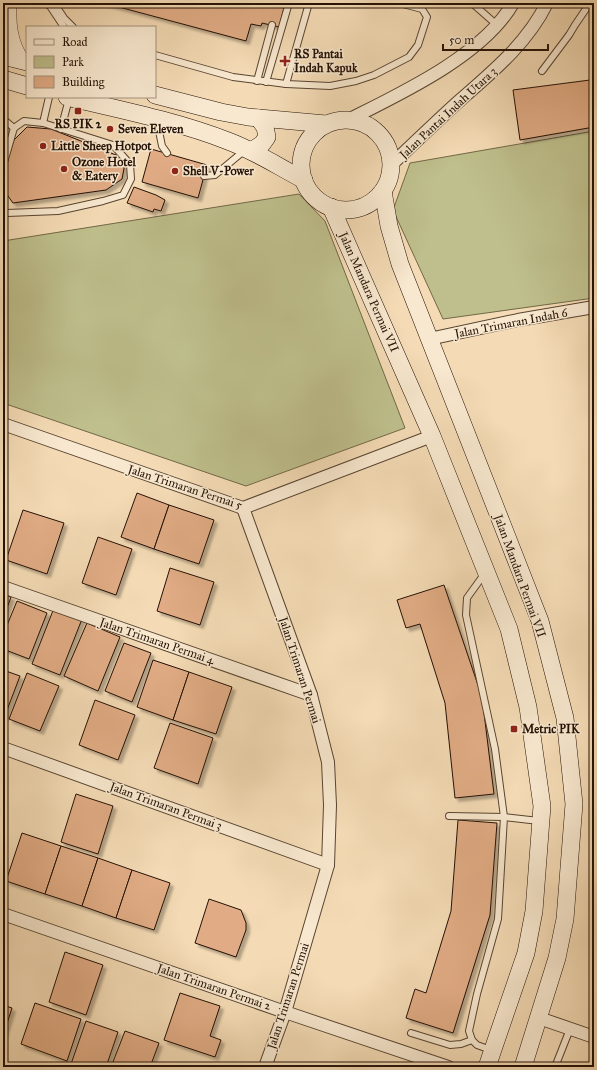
<svg xmlns="http://www.w3.org/2000/svg" width="597" height="1070" viewBox="0 0 597 1070" font-family="'IM FELL Great Primer',serif">
<style>
.green{fill:#bebf8c;stroke:#716848}
.building{fill:#e1ac85;stroke:#241105;filter:url(#shadow)}
.lines{fill:none;stroke-linecap:round;stroke-linejoin:round}
.service-casing{stroke:#584431;stroke-width:8}
.minor-casing{stroke:#584431;stroke-width:14}
.tertiary-casing{stroke:#584431;stroke-width:16}
.secondary-casing{stroke:#241105;stroke-width:18}
.service{stroke:#f8e8cf;stroke-width:6}
.minor{stroke:#f8e8cf;stroke-width:12}
.tertiary{stroke:#f8e8cf;stroke-width:15}
.secondary{stroke:#f8e8cf;stroke-width:17}
.poi-dot{fill:#8f2418;stroke:#f8e8cf;stroke-width:1.5}
.labels{text-anchor:middle;stroke-width:3;stroke-linejoin:round;paint-order:stroke}
.poi-label{font-size:12px;font-weight:bold;fill:#241105;stroke:#f8e8cf;text-anchor:start}
.street-label{font-size:12px;fill:#241105;stroke:#f8e8cf}
</style>
<defs>
<filter id="shadow"><feDropShadow dx="3.5" dy="3.5" stdDeviation="1" flood-color="#0004"/></filter>
</defs>
<rect width="100%" height="100%" fill="#f4dbb5"/>
<filter id="stains"><feTurbulence type="fractalNoise" baseFrequency=".005" numOctaves="4"/><feColorMatrix values="0 0 0 0 .2 0 0 0 0 .09 0 0 0 0 .02 0 0 0 .5 -.17"/></filter>
<radialGradient id="worn" r=".72"><stop offset=".6" stop-color="#630" stop-opacity="0"/><stop offset="1" stop-color="#630" stop-opacity=".3"/></radialGradient>
<g class="green">
<path d="M594 131V298L443 319 393 210 410 163Z"/>
<path d="M299 194 325 221 405 428 246 486 3 403V241Z"/>
</g>
<g class="building">
<path d="M104 3H282L285 4 279 27 262 23 261 26 251 24 246 41Z"/>
<path d="M594 72V127L520 140 513 90 590 80Z"/>
<path d="M27 127 51 129 116 155 125 163 122 179 106 190 13 203 3 189V175L14 140Z"/>
<path d="M151 149 207 165 198 198 142 182Z"/>
<path d="M134 187 156 195 165 200 161 211 154 209 153 212 127 203Z"/>
<path d="M137 493 169 505 154 549 121 537Z"/>
<path d="M169 505 214 520 199 564 154 549Z"/>
<path d="M23 510 64 523 47 574 6 560Z"/>
<path d="M98 537 132 549 116 595 82 583Z"/>
<path d="M170 568 214 582 200 625 157 611Z"/>
<path d="M444 585 482 697 494 794 455 798 445 703 420 624 406 628 397 600Z"/>
<path d="M3 594 11 597 3 619Z"/>
<path d="M17 601 47 613 29 659 3 649V635Z"/>
<path d="M54 608 82 619 60 675 32 664Z"/>
<path d="M87 623 120 637 98 691 64 676Z"/>
<path d="M124 643 151 653 132 702 105 691Z"/>
<path d="M153 660 189 672 173 720 137 707Z"/>
<path d="M3 670 20 676 4 718 3 717Z"/>
<path d="M189 672 232 687 216 734 173 720Z"/>
<path d="M27 673 59 686 40 731 9 719Z"/>
<path d="M95 700 135 715 118 760 79 745Z"/>
<path d="M170 723 213 738 198 784 154 768Z"/>
<path d="M76 794 113 806 98 854 61 842Z"/>
<path d="M458 820 497 823 490 915 453 1033 406 1018 415 989 426 993 451 911Z"/>
<path d="M22 833 61 846 45 894 6 881Z"/>
<path d="M61 846 98 858 82 906 45 894Z"/>
<path d="M98 858 132 870 116 918 82 906Z"/>
<path d="M132 870 170 883 154 930 116 918Z"/>
<path d="M209 899 241 910 246 923V930L236 957 195 943Z"/>
<path d="M65 952 103 965 86 1015 49 1002Z"/>
<path d="M180 993 220 1006 210 1036 221 1040 215 1057 164 1040Z"/>
<path d="M35 1003 81 1019 67 1061 21 1044Z"/>
<path d="M3 1005 12 1008 3 1036Z"/>
<path d="M86 1021 118 1032 106 1067H80L71 1064Z"/>
<path d="M125 1031 159 1043 150 1067H111Z"/>
</g>
<g class="lines">
<g class="service-casing">
<g id="service">
<path d="M46 3 50 6 64 27"/>
<path d="M54 3 64 18 73 27"/>
<path d="M472 3 497 25"/>
<path d="M155 55 233 77 286 84 330 86 356 81 374 75 409 57 418 45 427 17 422 9 399 3"/>
<path d="M542 71 569 35 575 25 590 3"/>
<path d="M257 81 272 25"/>
<path d="M266 82 289 3"/>
<path d="M286 84 309 3"/>
<path d="M3 119 14 128"/>
<path d="M157 121 162 146 167 153"/>
<path d="M43 123 49 97"/>
<path d="M61 129 69 99"/>
<path d="M3 166 14 128 24 121 43 123 113 145 130 164 131 179 123 195 103 201 58 211 7 213 3 211"/>
<path d="M204 176 215 175 245 150"/>
<path d="M485 573 467 598 466 615 495 749 504 817 498 919 477 994 469 1031 472 1040 477 1045 491 1050"/>
<path d="M449 816 504 817 539 821"/>
<path d="M411 1033 450 1045 461 1044 472 1040"/>
<path d="M555 1067 570 1029"/>
</g>
</g>
<g class="minor-casing">
<g id="minor">
<path d="M348 120C400 94 484 55 513 3"/>
<path d="M391 165C413 144 435 123 458 102 491 73 527 44 547 3"/>
<path d="M429 339 518 320 594 307"/>
<path d="M3 424 243 508 432 436"/>
<path d="M243 508 311 695 328 762 330 805 328 865 285 1012 265 1067"/>
<path d="M3 587 311 695"/>
<path d="M3 748 328 865"/>
<path d="M3 914 285 1012 448 1067"/>
<path d="M539 1018 594 1037"/>
</g>
</g>
<g class="tertiary-casing">
<path id="tertiary" d="M9 3C8 25 10 43 22 61"/>
</g>
<g class="secondary-casing">
<g id="secondary">
<path d="M3 56 27 62"/>
<path d="M3 79 27 86"/>
<path d="M155 95 221 112 248 117 326 124"/>
<path d="M67 97C121 110 177 121 228 141 255 151 279 167 304 180"/>
<circle cx="346" cy="165" r="45"/>
<path d="M251 151 262 144 267 137 265 127 258 118"/>
<path d="M383 191 389 226 400 264 540 621 565 718 574 804 565 919 557 958 523 1067"/>
<path d="M331 207 432 436 509 629 528 707 542 806 534 911 526 953 487 1067"/>
</g>
</g>
<use href="#service" class="service"/>
<use href="#minor" class="minor"/>
<use href="#tertiary" class="tertiary"/>
<use href="#secondary" class="secondary"/>
</g>
<g class="poi-dot">
<path d="M283 55h4v4h4v4h-4v4h-4v-4h-4v-4h4z"/>
<rect x="74" y="107" width="8" height="8" rx="2"/>
<circle cx="110" cy="129" r="4"/>
<circle cx="43" cy="146" r="4"/>
<circle cx="64" cy="169" r="4"/>
<circle cx="175" cy="171" r="4"/>
<rect x="510" y="725" width="8" height="8" rx="2"/>
</g>
<g class="labels">
<g class="poi-label">
<text x="294" y="58">RS Pantai<tspan x="294" dy="14">Indah Kapuk</tspan></text>
<text x="78" y="128" text-anchor="middle">RS PIK 2</text>
<text x="118" y="133">Seven Eleven</text>
<text x="51" y="150">Little Sheep Hotpot</text>
<text x="72" y="166">Ozone Hotel<tspan x="72" dy="14">&amp; Eatery</tspan></text>
<text x="183" y="175">Shell V-Power</text>
<text x="522" y="733">Metric PIK</text>
</g>
<g class="street-label">
<text transform="translate(448 113) rotate(-43)" y="4">Jalan Pantai Indah Utara 3</text>
<text transform="translate(369 292) rotate(66)" y="4">Jalan Mandara Permai VII</text>
<text transform="translate(511 323) rotate(-11)" y="4">Jalan Trimaran Indah 6</text>
<text transform="translate(185 487) rotate(18)" y="4">Jalan Trimaran Permai 5</text>
<text transform="translate(520 576) rotate(70)" y="4">Jalan Mandara Permai VII</text>
<text transform="translate(157 641) rotate(19)" y="4">Jalan Trimaran Permai 4</text>
<text transform="translate(300 670) rotate(72)" y="4">Jalan Trimaran Permai</text>
<text transform="translate(166 806) rotate(20)" y="4">Jalan Trimaran Permai 3</text>
<text transform="translate(214 987) rotate(19)" y="4">Jalan Trimaran Permai 2</text>
<text transform="translate(288 996) rotate(-72)" y="4">Jalan Trimaran Permai</text>
</g>
</g>
<rect width="597" height="1070" fill="none" stroke="#f4dbb5" stroke-width="16"/>
<rect x="4" y="4" width="589" height="1062" fill="none" stroke="#241105" stroke-width="2"/>
<rect x="8" y="8" width="581" height="1054" fill="none" stroke="#241105"/>
<rect x="26" y="26" width="130" height="72" fill="#f8e8cf" stroke="#a3927e"/>
<rect x="34" y="39" width="20" height="6" fill="#f8e8cf" stroke="#a3927e"/>
<text x="62" y="46" font-size="12" fill="#241105">Road</text>
<rect x="34" y="56" width="20" height="12" fill="#bebf8c" stroke="#a3927e"/>
<text x="62" y="66" font-size="12" fill="#241105">Park</text>
<rect x="34" y="76" width="20" height="12" fill="#e1ac85" stroke="#a3927e"/>
<text x="62" y="86" font-size="12" fill="#241105">Building</text>
<path d="M443 44v6h105v-6" fill="none" stroke="#241105" stroke-width="2"/>
<text x="449" y="44" font-size="12" fill="#241105" stroke="#f8e8cf" stroke-width="3" paint-order="stroke">50 m</text>
<rect width="100%" height="100%" filter="url(#stains)"/>
<rect width="100%" height="100%" fill="url(#worn)"/>
</svg>
